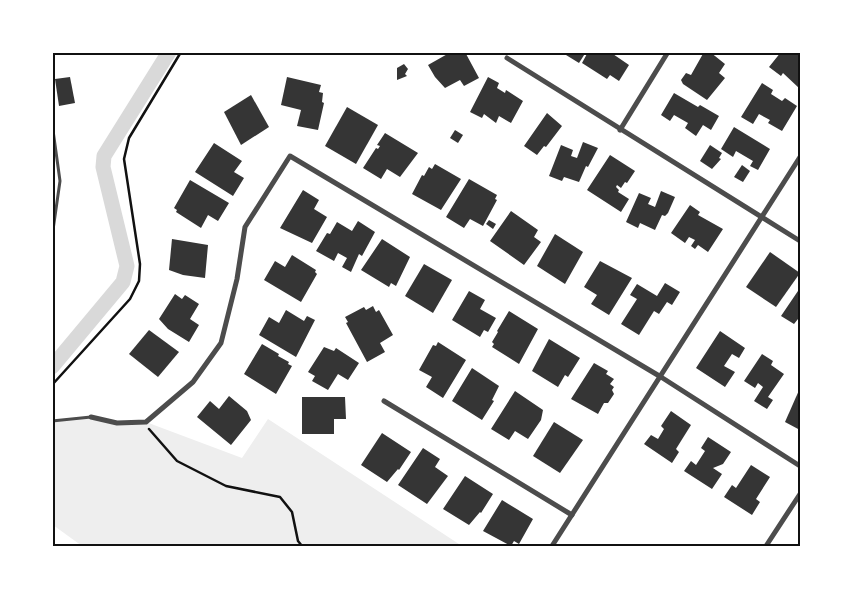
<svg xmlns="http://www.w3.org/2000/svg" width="853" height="599" viewBox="0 0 853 599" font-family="Rubik,sans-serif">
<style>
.green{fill:#eee}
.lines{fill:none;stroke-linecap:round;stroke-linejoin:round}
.canal{stroke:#d9d9d9;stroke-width:15}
.building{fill:#353535}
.path{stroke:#111;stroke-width:2.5}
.service{stroke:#4c4c4c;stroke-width:3}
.minor{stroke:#4c4c4c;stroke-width:5}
.neatline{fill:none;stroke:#111;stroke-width:2}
</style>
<rect width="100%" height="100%" fill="#fff"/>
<path class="green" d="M91 417 117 423 146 422 242 458 268 419 462 546H82L53 525V421Z"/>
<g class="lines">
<path class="canal" d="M52 367 123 282 127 266 103 167 104 156 169 52"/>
</g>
<g class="building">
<path d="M451 52H465L479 78 464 86 460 80 445 88 435 77 428 65Z"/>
<path d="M568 52H586L579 63 566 55Z"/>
<path d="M588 52H610L629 65 619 81 610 75 607 79 582 63Z"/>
<path d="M704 52H710L725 64 719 73 725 78 707 100 683 84 681 80 686 73 691 75Z"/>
<path d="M781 52H798L800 57V89L783 73 781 76 769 67Z"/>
<path d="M404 64 408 69 405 74 407 76 397 80V68Z"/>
<path d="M70 77 75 103 59 106 55 79Z"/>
<path d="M287 77 321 85 319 92 323 93 322 102 324 103 318 130 297 126 301 110 281 105Z"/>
<path d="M488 77 499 83 497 88 505 93 506 90 523 101 511 123 499 116 496 123 484 114 482 118 470 112Z"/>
<path d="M762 83 773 90 771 94 782 101 785 98 797 106 782 131 768 123 770 120 759 114 753 124 741 117Z"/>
<path d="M674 93 698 107 700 105 719 116 711 130 703 125 696 136 685 128 688 123 674 115 670 121 661 115Z"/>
<path d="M251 95 269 127 241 145 224 112Z"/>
<path d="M347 107 378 125 356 164 325 146Z"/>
<path d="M547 113 562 126 546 147 544 146 537 155 524 146Z"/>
<path d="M734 127 770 149 758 170 750 166 753 161 736 151 733 157 721 149Z"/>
<path d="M455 130 463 135 458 143 450 138Z"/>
<path d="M385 133 418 153 400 177 387 169 381 179 363 168 376 148 378 149 380 146 377 145Z"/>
<path d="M583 142 598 148 588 167 586 166 579 182 564 177 562 181 549 176 561 145 573 150 571 156 577 158Z"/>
<path d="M214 143 242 161 234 172 244 178 233 196 195 172Z"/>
<path d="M710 145 722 153 719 158 721 159 712 169 700 161Z"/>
<path d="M610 155 635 171 627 183 625 182 621 188 617 185 616 187 619 190 618 192 629 199 621 212 587 190Z"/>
<path d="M435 164 461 179 441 210 412 194 422 175 424 176 429 167 432 169Z"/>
<path d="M742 165 750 171 743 182 734 177Z"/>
<path d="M469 179 497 195 495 199 497 200 483 226 470 219 464 228 446 217Z"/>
<path d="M190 180 229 203 218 221 208 215 201 228 176 212 177 210 174 208Z"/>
<path d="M303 190 319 200 314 209 327 217 312 243 280 228Z"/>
<path d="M661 191 675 197 668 213 665 216 662 215 655 230 640 223 638 228 626 222 639 193 651 198 648 204 655 207Z"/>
<path d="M690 205 700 212 698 215 723 229 708 252 698 245 695 249 691 246 695 240 689 237 685 243 671 233Z"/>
<path d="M511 211 538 230 534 237 541 242 524 265 490 241Z"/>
<path d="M489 220 496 224 493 229 486 224Z"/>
<path d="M358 221 375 232 362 256 359 254 351 272 342 267 347 258 338 253 334 261 316 251 327 233 330 234 337 222 352 231Z"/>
<path d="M555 234 583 252 565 284 537 266Z"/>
<path d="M172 239 208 245 205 278 183 275 169 270Z"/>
<path d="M382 239 410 257 396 286 391 283 389 287 361 270Z"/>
<path d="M770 252 800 273 776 307 746 287Z"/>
<path d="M292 255 316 270 315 272 317 274 301 302 264 280 275 261 285 267Z"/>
<path d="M600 261 632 278 609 315 591 304 597 295 584 287Z"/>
<path d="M424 264 452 280 433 313 405 296Z"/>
<path d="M665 283 680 292 672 305 667 302 659 314 654 311 639 335 621 324 637 299 630 295 637 284 657 296Z"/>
<path d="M800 288V321L798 319 794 324 781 316Z"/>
<path d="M469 291 485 300 480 309 496 318 488 332 484 330 480 337 452 320Z"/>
<path d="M175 294 182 299 185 295 199 304 190 319 199 325 189 342 168 329 159 319Z"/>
<path d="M373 306 376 312 379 310 393 335 380 343 385 352 367 362 346 323 348 322 345 317 364 307 366 310Z"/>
<path d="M286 310 304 321 307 316 315 320 296 357 259 335 269 317 279 323Z"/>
<path d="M509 311 538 329 519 364 492 347 494 344 492 342 498 332 497 331Z"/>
<path d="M149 330 179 352 158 377 129 354Z"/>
<path d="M720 331 745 348 739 358 732 354 724 366 735 372 725 387 696 368Z"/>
<path d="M549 339 580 358 568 377 565 375 558 387 532 371Z"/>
<path d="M438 342 466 360 443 398 426 387 432 377 419 370 433 345 436 346Z"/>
<path d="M262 344 279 354 278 356 289 362 288 364 292 366 276 394 244 374Z"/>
<path d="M324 347 334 351 336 348 359 363 348 380 338 374 328 390 312 381 315 376 308 372Z"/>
<path d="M762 354 773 361 771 365 784 374 768 397 773 400 767 409 754 401 763 387 758 383 755 388 744 381Z"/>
<path d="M594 363 608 371 606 374 614 379 610 384 614 387 612 390 614 394 608 403H604L598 414 571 399Z"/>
<path d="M472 368 499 386 492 400 494 401 482 420 452 401Z"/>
<path d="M800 388V430L785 422Z"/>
<path d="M515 391 543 410 541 420 528 439 515 431 509 440 491 429Z"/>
<path d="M229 396 247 411 251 420 231 445 197 417 210 401 219 409Z"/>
<path d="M302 397H345L346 419H334V434H302Z"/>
<path d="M671 411 691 425 676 449 679 452 672 463 644 444 651 435 658 439 664 429 661 426Z"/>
<path d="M554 422 583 440 560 473 533 456Z"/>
<path d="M382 433 411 452 399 470 398 469 387 482 361 465Z"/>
<path d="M708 437 731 452 723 464 713 468 722 474 712 489 684 471 691 461 696 465 705 451 701 448Z"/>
<path d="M423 448 440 459 435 467 448 476 427 504 398 485Z"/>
<path d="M751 465 770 477 756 499 760 502 752 515 724 497 732 485 736 488Z"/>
<path d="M465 476 493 494 481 513 480 512 469 525 443 509Z"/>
<path d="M502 500 533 519 519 544 514 541 511 546 483 531Z"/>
</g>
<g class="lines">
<g class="path">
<path d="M52 385 130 299 139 281 140 264 124 159 129 138 181 52"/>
<path d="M149 429 177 461 226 486 280 497 292 512 298 541 302 546"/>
</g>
<g class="service">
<path d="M52 123 60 181 52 237"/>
<path d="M52 421 91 417"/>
</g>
<g class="minor">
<path d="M507 58 800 241"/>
<path d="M620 130 668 52"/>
<path d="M384 401 572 515"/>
<path d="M91 417 117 423 146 422 193 382 221 343 237 279 245 227 290 156 661 377 800 466"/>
<path d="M552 546 800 157"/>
<path d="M766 546 800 494"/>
</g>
</g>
<rect width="853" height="599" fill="none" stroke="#ffffff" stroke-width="108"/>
<rect x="54" y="54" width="745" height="491" class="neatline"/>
</svg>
